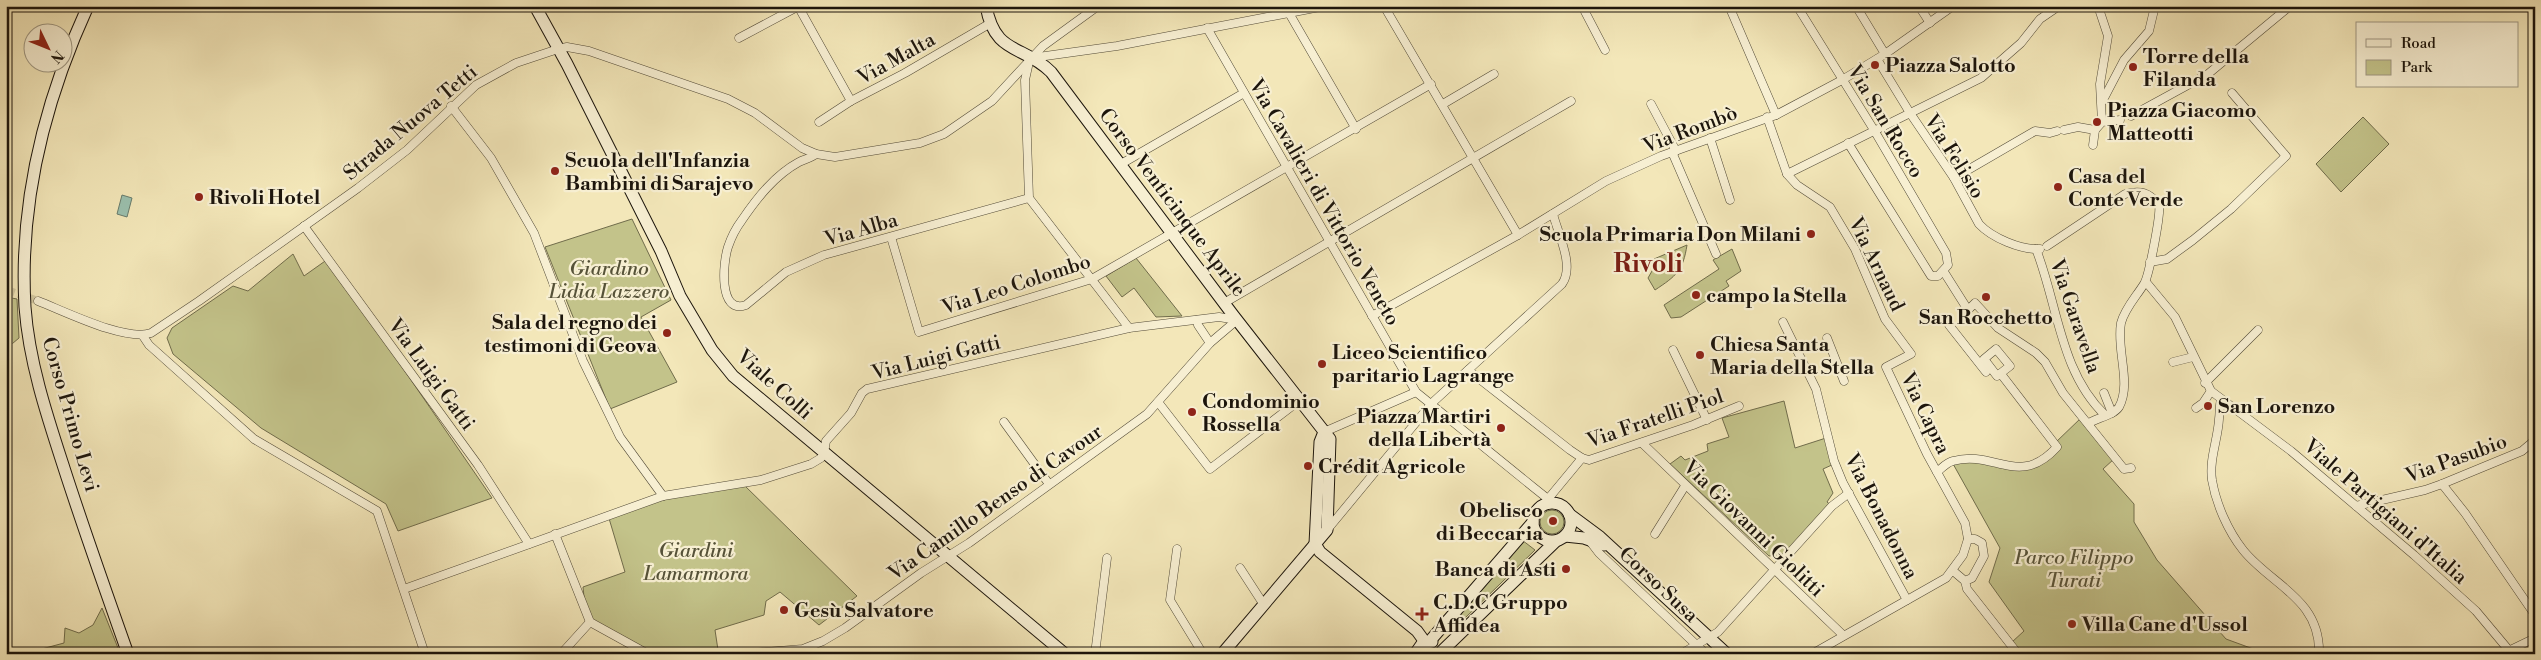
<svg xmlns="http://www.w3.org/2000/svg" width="2541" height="660" viewBox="0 0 2541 660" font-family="'Libre Bodoni',serif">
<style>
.green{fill:#c3c38a;stroke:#706c4b}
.water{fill:#9bc0ae;stroke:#687c6d}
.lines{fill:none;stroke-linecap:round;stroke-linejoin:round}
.street-tunnel{stroke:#d3c89f;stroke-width:8;stroke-dasharray:8 4;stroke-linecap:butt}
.street-casing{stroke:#524a37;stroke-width:9}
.secondary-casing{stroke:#1c150c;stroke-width:13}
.street{stroke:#f7efd2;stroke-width:8}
.secondary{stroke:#f7efd2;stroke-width:11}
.poi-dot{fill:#8f2418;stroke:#f7efd2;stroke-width:2}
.labels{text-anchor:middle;stroke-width:4.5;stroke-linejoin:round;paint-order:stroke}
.poi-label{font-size:20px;font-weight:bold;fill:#1c150c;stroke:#f7efd2;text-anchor:start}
.street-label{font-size:20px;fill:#1c150c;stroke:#f7efd2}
.park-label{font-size:20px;font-style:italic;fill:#565238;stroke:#f7efd2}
.district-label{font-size:25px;font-weight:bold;fill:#7a1f14;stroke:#f7efd2}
</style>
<rect width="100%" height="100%" fill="#f3e7b9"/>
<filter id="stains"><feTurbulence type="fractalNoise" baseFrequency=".004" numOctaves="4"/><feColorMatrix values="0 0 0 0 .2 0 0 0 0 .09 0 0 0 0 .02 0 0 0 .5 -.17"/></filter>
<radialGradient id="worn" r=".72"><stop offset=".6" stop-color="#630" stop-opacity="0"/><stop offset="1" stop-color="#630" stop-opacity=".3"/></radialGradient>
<g class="green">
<path d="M2363 117 2389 144 2341 192 2316 164Z"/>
<path d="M632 219 671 300 641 317 677 382 610 409 545 247Z"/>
<path d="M1687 245C1683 271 1676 276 1655 290L1648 278 1656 264 1654 259Z"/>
<path d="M1732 249 1741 271 1726 281 1729 286 1681 317 1671 318 1664 305 1719 269 1713 260Z"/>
<path d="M293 254 304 276 328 259 492 498 398 531 386 504 261 428 173 354 167 338 172 328 233 286 248 291Z"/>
<path d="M1136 258 1182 316 1156 317 1134 288 1122 297 1106 276Z"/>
<path d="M6 297 17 299 19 338 6 349Z"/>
<path d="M1784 401 1795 448 1826 438 1834 464 1823 469 1833 493 1827 502 1832 506 1789 553 1769 556 1670 464 1681 456 1685 460 1708 451 1707 444 1729 437 1722 418Z"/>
<path d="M2082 417 2114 459 2103 469 2134 504V522L2157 560 2226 639 2267 654H2021L2012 642 2024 631 1989 582 2000 548 1952 462 1982 459 2004 467 2040 464 2055 443Z"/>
<path d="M742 483 857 596 819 625 780 592 766 601 764 615 715 630 718 650 648 654 586 617 583 587 625 572 608 515 663 496Z"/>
<circle cx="1552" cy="522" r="12"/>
<path d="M1522 540 1535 550 1465 618 1462 617 1461 614Z"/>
<path d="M102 608 118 648 98 654H23L64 643 65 628 79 633 93 625Z"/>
</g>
<path class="water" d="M122 195 132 198 127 217 117 214Z"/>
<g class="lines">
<path class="street-tunnel" d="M7 290 38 301"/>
<g class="street-casing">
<g id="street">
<path d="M798 6 851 101"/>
<path d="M1384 6 1518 235"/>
<path d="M1582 6 1605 50"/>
<path d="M1729 6 1776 115"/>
<path d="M1797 6 1874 130 1946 253 1948 265 1938 276H1931L1848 143"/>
<path d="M1856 6 1885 54"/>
<path d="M1919 6 1930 23"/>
<path d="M2098 6 2108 36 2100 84 2102 122"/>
<path d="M1289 13 1356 129"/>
<path d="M1207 28 1416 392 1533 487 1548 499 1549 503"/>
<path d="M739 38 799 6"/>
<path d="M1031 58 1117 46 1325 6"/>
<path d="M1877 59 1910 113 1954 178 1979 224C1992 238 2021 250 2040 249"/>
<path d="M1029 62 1025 80 1029 198 1129 328"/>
<path d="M2102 102 2124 60 2149 31 2155 6"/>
<path d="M1443 104 1494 74"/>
<path d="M1651 104 1676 151"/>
<path d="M451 106 491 158 534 233 583 361 620 437 663 496"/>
<path d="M2131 116 2208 74 2290 6"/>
<path d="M1767 117 1787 174 1797 185 1830 207 1855 249 1885 319 1911 354 1886 367 1927 454 1965 523 1968 539"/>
<path d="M819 122 851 101 905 73 989 24"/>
<path d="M2064 130 2078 127 2095 130"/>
<path d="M1710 138 1730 200"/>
<path d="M2093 145 2095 130 2102 122 2120 120"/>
<path d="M1672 152 1716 254"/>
<path d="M816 154C811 158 805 159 799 162 775 175 757 198 742 220 736 228 731 238 728 247 723 262 718 315 746 305L786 272 824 255 1029 198"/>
<path d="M1121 164 1244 93"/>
<path d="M1787 174 1981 78 2021 43 2040 19 2059 6"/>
<path d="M1954 178 2035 131 2050 133 2057 131"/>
<path d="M304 226 478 465 529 544"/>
<path d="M891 237 919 332 1092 279 1431 84"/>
<path d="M2047 246 2125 194C2140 190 2149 192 2159 205 2161 214 2149 276 2144 284 2136 297 2125 308 2121 323 2116 350 2132 383 2119 407 2114 415 2097 418 2089 423"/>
<path d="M2036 249C2058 305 2060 372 2105 415"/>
<path d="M2150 262 2167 259 2193 240 2231 209 2286 156 2232 93"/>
<path d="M1944 272 1968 310 1975 303 1998 328 2036 353 2045 362 2063 393 2116 459 2124 469 2131 468"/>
<path d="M2146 282 2175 317 2211 391 2291 451 2414 555 2476 611 2512 654"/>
<path d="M6 289 7 290"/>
<path d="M38 301C64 311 126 342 151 333L199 301 358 188 407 150 476 85 516 63 558 49 567 47 589 51 728 99 755 113 802 148 816 154 835 157 920 143 944 134 992 101 1043 46 1098 6"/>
<path d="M1224 303 1571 101"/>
<path d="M1372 316 1518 235 1606 181 1661 156 1776 115 1842 80 1885 54 1953 6"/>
<path d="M1197 320 1198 325 1210 343"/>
<path d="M1783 322 1816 389 1834 461 1843 483 1907 600"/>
<path d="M1949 325 1986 372"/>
<path d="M143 336 149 345 254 439 377 511 425 654"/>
<path d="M1827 338 1844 381"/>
<path d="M1996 349 2010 366 1997 376 1984 359Z"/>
<path d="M1673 350 1707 420"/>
<path d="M2173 362 2193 357"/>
<path d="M1468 370 1570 450 1582 458 1589 460 1693 425 1739 406"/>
<path d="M2205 383 2258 330"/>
<path d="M2104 393 2112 413"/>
<path d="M2221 400C2219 407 2220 413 2219 419 2218 439 2209 459 2212 480 2216 504 2228 531 2243 550 2271 585 2321 599 2319 654"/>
<path d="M1158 402 1210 469 1300 400"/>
<path d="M2196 408 2203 403 2211 391"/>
<path d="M1004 422 1049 484"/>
<path d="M1324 432 1416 392"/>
<path d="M1642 443 1843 635"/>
<path d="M1937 472C1942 468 1947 462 1953 461 1994 449 2019 489 2057 447L2001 374"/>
<path d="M2442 484 2465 513 2535 615"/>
<path d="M1548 499 1582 458"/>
<path d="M2356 506 2425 490 2442 484 2522 451 2535 440"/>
<path d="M1327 530 1432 403 1562 284C1575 266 1558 234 1553 214"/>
<path d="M555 534 590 622 648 654"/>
<path d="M1655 534 1685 486"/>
<path d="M1589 540 1599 553 1706 654"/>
<path d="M1177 549 1170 600 1203 654"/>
<path d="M1240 568 1264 605"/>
<path d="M1965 581 1967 589 2018 654"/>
<path d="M404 589 663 496 761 480 811 464 821 458 824 453 826 441 851 413 862 393 867 389 1129 328 1219 317 1237 320"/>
<path d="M561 654 590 622"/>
<path d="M740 654 803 649 823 641 845 628 921 573 969 543 1147 414 1210 343 1237 320"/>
<path d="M1095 654 1107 558"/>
<path d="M1681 654 1718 632 1832 506 1849 493"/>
<path d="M1812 654 1946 578 1963 555 1968 539H1975L1982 543 1984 556 1972 578 1965 581 1952 570"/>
<path d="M2502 654 2535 638"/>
</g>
</g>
<g class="secondary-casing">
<g id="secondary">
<path d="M88 6C45 100 19 202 25 307 29 362 47 416 64 468 84 530 106 592 128 654"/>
<path d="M535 6 567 64 661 251 680 296 712 350 733 376 1065 654"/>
<path d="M986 6C995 56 1023 44 1051 72L1233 315 1330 439 1327 530 1222 654"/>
<circle cx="1552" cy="522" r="19"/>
<path d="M1569 514 1600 537 1727 654"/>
<path d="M1565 536 1584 538 1604 545"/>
<path d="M1315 544 1320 552 1417 631 1425 642"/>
<path d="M1315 544 1320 442 1324 432"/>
<path d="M1429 642 1533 522"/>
<path d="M1442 651 1556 541"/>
<path d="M1415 654 1422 644 1432 642"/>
</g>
</g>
<use href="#street" class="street"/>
<use href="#secondary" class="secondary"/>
</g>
<g class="poi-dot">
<circle cx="1875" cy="65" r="5"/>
<circle cx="2133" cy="67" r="5"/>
<circle cx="2097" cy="122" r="5"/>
<circle cx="555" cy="171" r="5"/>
<circle cx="2058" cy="187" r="5"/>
<circle cx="199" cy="197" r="5"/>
<circle cx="1811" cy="234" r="5"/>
<circle cx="1696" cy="295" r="5"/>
<circle cx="1986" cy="297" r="5"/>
<circle cx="667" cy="333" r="5"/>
<circle cx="1700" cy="355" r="5"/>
<circle cx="1322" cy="364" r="5"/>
<circle cx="2208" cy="406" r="5"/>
<circle cx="1192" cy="412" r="5"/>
<circle cx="1501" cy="428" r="5"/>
<circle cx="1308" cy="466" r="5"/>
<circle cx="1553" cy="521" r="5"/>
<circle cx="1566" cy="569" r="5"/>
<circle cx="784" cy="610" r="5"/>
<path d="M1419.5 606.5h5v5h5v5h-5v5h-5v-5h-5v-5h5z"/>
<circle cx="2072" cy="624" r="5"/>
</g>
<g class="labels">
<g class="poi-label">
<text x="2143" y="63">Torre della<tspan x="2143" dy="23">Filanda</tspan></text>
<text x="1885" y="72">Piazza Salotto</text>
<text x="2107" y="117">Piazza Giacomo<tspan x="2107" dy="23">Matteotti</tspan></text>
<text x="565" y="167">Scuola dell'Infanzia<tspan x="565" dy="23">Bambini di Sarajevo</tspan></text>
<text x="2068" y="183">Casa del<tspan x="2068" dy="23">Conte Verde</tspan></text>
<text x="209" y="204">Rivoli Hotel</text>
<text x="1801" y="241" text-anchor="end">Scuola Primaria Don Milani</text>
<text x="1706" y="302">campo la Stella</text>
<text x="1986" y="324" text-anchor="middle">San Rocchetto</text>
<text x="657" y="329" text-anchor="end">Sala del regno dei<tspan x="657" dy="23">testimoni di Geova</tspan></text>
<text x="1710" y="351">Chiesa Santa<tspan x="1710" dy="23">Maria della Stella</tspan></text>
<text x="1332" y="359">Liceo Scientifico<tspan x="1332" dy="23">paritario Lagrange</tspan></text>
<text x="1202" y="408">Condominio<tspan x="1202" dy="23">Rossella</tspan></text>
<text x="2218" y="413">San Lorenzo</text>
<text x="1491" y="423" text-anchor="end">Piazza Martiri<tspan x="1491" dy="23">della Libertà</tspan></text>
<text x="1318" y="473">Crédit Agricole</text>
<text x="1543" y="517" text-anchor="end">Obelisco<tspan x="1543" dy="23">di Beccaria</tspan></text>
<text x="1556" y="576" text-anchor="end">Banca di Asti</text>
<text x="1433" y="609">C.D.C Gruppo<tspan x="1433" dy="23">Affidea</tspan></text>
<text x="794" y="617">Gesù Salvatore</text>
<text x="2082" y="631">Villa Cane d'Ussol</text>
</g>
<g class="street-label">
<text transform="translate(896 58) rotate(-29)" y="7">Via Malta</text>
<text transform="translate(1886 121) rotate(59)" y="7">Via San Rocco</text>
<text transform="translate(410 122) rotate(-40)" y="7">Strada Nuova Tetti</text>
<text transform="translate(1690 129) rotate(-21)" y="7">Via Rombò</text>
<text transform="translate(1955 156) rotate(58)" y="7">Via Felisio</text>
<text transform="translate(1173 202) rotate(53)" y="7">Corso Venticinque Aprile</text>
<text transform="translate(1325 202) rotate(60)" y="7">Via Cavalieri di Vittorio Veneto</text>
<text transform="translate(861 229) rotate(-16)" y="7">Via Alba</text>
<text transform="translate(1877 264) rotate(64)" y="7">Via Arnaud</text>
<text transform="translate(1016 284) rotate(-18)" y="7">Via Leo Colombo</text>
<text transform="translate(2076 316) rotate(71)" y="7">Via Garavella</text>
<text transform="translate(936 357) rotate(-14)" y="7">Via Luigi Gatti</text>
<text transform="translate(432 374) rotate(54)" y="7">Via Luigi Gatti</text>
<text transform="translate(775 384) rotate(42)" y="7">Viale Colli</text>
<text transform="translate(1926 413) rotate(64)" y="7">Via Capra</text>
<text transform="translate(71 414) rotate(74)" y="7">Corso Primo Levi</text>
<text transform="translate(1655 418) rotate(-19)" y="7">Via Fratelli Piol</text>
<text transform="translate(2456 458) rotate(-20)" y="7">Via Pasubio</text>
<text transform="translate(995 502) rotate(-35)" y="7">Via Camillo Benso di Cavour</text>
<text transform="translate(2386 511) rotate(41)" y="7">Viale Partigiani d'Italia</text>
<text transform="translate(1882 516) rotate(63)" y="7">Via Bonadonna</text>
<text transform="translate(1754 528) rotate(44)" y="7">Via Giovanni Giolitti</text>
<text transform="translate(1659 584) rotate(43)" y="7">Corso Susa</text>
</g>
<g class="park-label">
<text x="609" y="275">Giardino<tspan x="609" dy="23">Lidia Lazzero</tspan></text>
<text x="696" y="557">Giardini<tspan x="696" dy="23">Lamarmora</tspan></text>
<text x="2074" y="564">Parco Filippo<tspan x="2074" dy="23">Turati</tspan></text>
</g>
<g class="district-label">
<text x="1648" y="272">Rivoli</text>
</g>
</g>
<rect width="2541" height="660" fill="none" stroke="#f3e7b9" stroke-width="25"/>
<rect x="8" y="8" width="2526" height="645" fill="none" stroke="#1c150c" stroke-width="2.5"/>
<rect x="12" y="12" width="2516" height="635" fill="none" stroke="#1c150c"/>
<rect x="2356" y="22" width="162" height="65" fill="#f7efd2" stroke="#9f9883"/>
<rect x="2366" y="39" width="25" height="8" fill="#f7efd2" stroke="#9f9883"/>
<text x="2401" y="48" font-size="15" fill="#1c150c">Road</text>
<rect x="2366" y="60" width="25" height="15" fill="#c3c38a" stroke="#9f9883"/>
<text x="2401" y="72" font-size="15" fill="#1c150c">Park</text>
<g transform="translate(48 48) rotate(133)"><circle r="24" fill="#f7efd2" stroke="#9f9883"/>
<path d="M0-4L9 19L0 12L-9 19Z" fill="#8f2418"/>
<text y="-8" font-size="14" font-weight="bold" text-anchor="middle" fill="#1c150c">N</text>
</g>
<rect width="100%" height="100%" filter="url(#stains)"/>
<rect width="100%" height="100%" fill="url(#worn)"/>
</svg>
